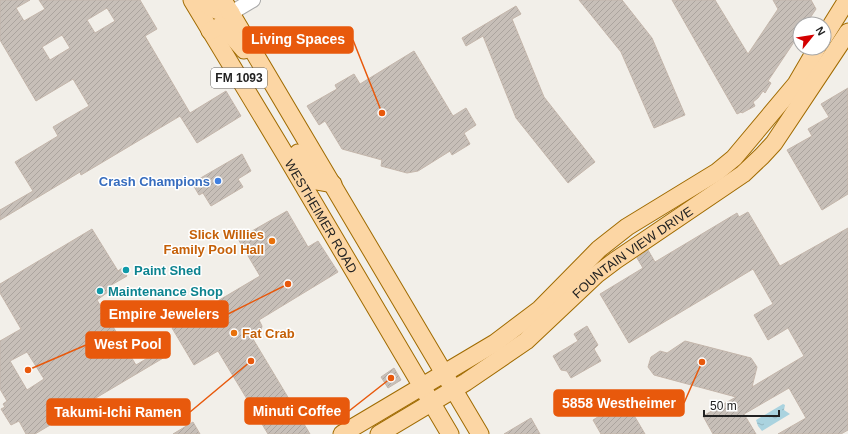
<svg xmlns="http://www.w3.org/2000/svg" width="848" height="434" viewBox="0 0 848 434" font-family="Arial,sans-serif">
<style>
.water{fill:url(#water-ripples)}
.building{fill:url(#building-hatch);stroke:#c4b6ab;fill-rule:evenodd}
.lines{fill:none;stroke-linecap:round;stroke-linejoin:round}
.minor-casing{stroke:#a9a9a9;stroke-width:16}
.major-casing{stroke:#a06b00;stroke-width:19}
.minor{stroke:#fff;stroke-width:14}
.major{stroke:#fcd6a4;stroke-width:17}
.shop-dot{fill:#3f7fe0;stroke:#fff;stroke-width:1.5}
.food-dot{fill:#e8710a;stroke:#fff;stroke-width:1.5}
.culture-dot{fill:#0f9aa8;stroke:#fff;stroke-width:1.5}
.labels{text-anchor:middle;stroke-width:3;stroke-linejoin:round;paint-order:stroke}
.shield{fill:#fff;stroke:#646464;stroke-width:1}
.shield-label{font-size:12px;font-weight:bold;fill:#222}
.shop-label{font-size:13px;font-weight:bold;fill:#366cbe;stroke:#fff;text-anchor:end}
.street-label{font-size:13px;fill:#222;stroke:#fff}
.food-label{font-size:13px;font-weight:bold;fill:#c56008;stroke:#fff;text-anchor:end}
.culture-label{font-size:13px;font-weight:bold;fill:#0d838f;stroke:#fff;text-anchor:start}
.leader{fill:none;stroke:#e8590c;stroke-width:1.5}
.callout-dot{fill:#e8590c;stroke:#fff;stroke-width:1.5}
.callout{fill:#e8590c;stroke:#e8590c;stroke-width:1.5}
.callout-label{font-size:14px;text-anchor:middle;font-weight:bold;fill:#fff}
</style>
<defs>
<pattern id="water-ripples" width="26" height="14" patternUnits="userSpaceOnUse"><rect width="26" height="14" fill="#aad3df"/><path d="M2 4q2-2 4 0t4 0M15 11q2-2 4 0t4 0" fill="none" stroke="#92b5bf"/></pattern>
<pattern id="building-hatch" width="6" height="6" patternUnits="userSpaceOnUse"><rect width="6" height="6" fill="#c7bfb8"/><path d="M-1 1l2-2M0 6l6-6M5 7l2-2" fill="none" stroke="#aba49e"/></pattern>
</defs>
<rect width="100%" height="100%" fill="#f2efe9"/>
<path class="water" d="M783 404 785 405 784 410 790 414 762 431 758 426 756 420Z"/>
<g class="building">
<path d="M0 0H30L16 8 24 21 45 9 39 0H140L157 29 145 36 190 113 226 91 241 116 197 143 180 116 81 175 80 172 0 220V210L33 191 15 162 58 136 53 127 89 106 73 79 36 101 0 40ZM107 8 115 21 95 33 87 20ZM62 35 70 48 50 60 42 47Z"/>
<path d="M579 0H622L652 38 685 115 654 128 621 52Z"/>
<path d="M672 0H715L748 54 778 9 773 0H811L816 9 806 24H800V33L768 81 771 83 765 93 763 91 758 98 753 102 755 106 742 113 741 112 737 114Z"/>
<path d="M516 6 521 14 512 19 544 97 595 162 568 183 516 118 483 36 466 46 462 38Z"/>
<path d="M414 51 453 116 466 108 476 125 464 133 470 144 452 155 450 151 418 171 407 173 381 166 382 160 342 149 325 121 319 125 307 106 337 89 335 85 354 74 360 84Z"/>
<path d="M848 88V194L822 210 787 150 812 136 808 129 829 117 821 104Z"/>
<path d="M242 154 251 171 238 179 243 187 211 206 203 193 199 195 192 183Z"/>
<path d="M287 211 308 247 318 241 338 272 259 320 262 326 260 336 253 339 310 434H268L218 351 194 365 172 328 260 276 238 239Z"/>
<path d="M748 212 780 266 848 228V430L841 434H778L806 418 789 388 744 414 756 434H713L703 416 736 397 654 375 648 367 651 357 660 351 667 353 685 341 751 358 757 367 752 387 804 356 788 328 768 340 754 315 773 304 753 269 629 343 600 294 643 268 637 258 648 250 655 262 737 213 739 217Z"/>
<path d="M92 229 118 271 122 268 127 276 106 288 108 292 97 300 136 365 166 347 170 354 35 434H26L19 421 11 425 1 409 5 407 3 404 7 401 0 389V341L21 329 0 293V284ZM27 352 44 379 27 390 10 361Z"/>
<path d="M587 326 598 345 594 349 601 361 571 378 567 371 561 370 553 356 578 341 574 334Z"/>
<path d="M394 368 401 380 388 388 381 377Z"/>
<path d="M625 400 645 434H601L593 420Z"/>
<path d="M531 418 540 434H504Z"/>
<path d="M193 422 200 434H173Z"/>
</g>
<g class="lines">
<g class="minor-casing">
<path id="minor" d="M231 13 253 0"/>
</g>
<g class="major-casing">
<g id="major">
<path id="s1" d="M192 0 286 156 450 434"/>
<path d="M201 0C211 7 218 14 231 13"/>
<path d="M223 0 480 434"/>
<path d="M210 31 220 26 224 27 244 50"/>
<path d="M824 37 847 0"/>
<path d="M298 153 313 178 316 181 333 184"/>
<path d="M342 434 495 343 540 309 599 249 627 227 717 172 734 158 796 84 817 48"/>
<path id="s2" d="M379 434 466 382 526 341 596 275 616 260 743 174 762 156 774 143 848 32"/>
</g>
</g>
<use href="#minor" class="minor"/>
<use href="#major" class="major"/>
</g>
<circle class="shop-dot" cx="218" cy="181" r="4"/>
<g class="food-dot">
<circle cx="272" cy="241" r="4"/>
<circle cx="234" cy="333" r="4"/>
</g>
<g class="culture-dot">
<circle cx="126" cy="270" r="4"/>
<circle cx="100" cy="291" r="4"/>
</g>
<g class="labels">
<rect class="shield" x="211" y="68" width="56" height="20" rx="3"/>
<g class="shield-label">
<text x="239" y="82">FM 1093</text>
</g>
<g class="shop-label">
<text x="210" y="186">Crash Champions</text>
</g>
<g class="street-label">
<text dy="5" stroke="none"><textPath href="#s1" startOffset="252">WESTHEIMER ROAD</textPath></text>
<text dy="5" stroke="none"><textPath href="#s2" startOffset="313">FOUNTAIN VIEW DRIVE</textPath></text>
</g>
<g class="food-label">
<text x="264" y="239">Slick Willies<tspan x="264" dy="15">Family Pool Hall</tspan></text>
<text x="242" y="338" text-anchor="start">Fat Crab</text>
</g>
<g class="culture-label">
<text x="134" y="275">Paint Shed</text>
<text x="108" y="296">Maintenance Shop</text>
</g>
</g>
<path class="leader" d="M382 113L353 40M288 284L228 314M28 370L86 345M702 362L684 403M391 378L349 411M251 361L190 412"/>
<g class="callout-dot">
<circle cx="382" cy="113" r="4"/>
<circle cx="288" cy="284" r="4"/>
<circle cx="28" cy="370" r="4"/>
<circle cx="702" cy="362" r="4"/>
<circle cx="391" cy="378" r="4"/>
<circle cx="251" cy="361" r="4"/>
</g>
<g class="callout">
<rect x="243" y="27" width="110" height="26" rx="4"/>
<rect x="101" y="301" width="127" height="26" rx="4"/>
<rect x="86" y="332" width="84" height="26" rx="4"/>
<rect x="554" y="390" width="130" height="26" rx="4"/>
<rect x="245" y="398" width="104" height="26" rx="4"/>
<rect x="47" y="399" width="143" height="26" rx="4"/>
</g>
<g class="callout-label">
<text x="298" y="44">Living Spaces</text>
<text x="164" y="319">Empire Jewelers</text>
<text x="128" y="349">West Pool</text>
<text x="619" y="408">5858 Westheimer</text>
<text x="297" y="416">Minuti Coffee</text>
<text x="118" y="417">Takumi-Ichi Ramen</text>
</g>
<g transform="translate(812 36) rotate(60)"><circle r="19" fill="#ffffff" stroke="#a7a7a7"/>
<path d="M0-3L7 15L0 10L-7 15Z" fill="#d40000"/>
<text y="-6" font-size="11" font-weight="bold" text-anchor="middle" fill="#222222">N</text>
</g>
<path d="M704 410v6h75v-6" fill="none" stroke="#222222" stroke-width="2"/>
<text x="710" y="410" font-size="12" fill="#222222" stroke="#ffffff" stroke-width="3" paint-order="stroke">50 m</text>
</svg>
